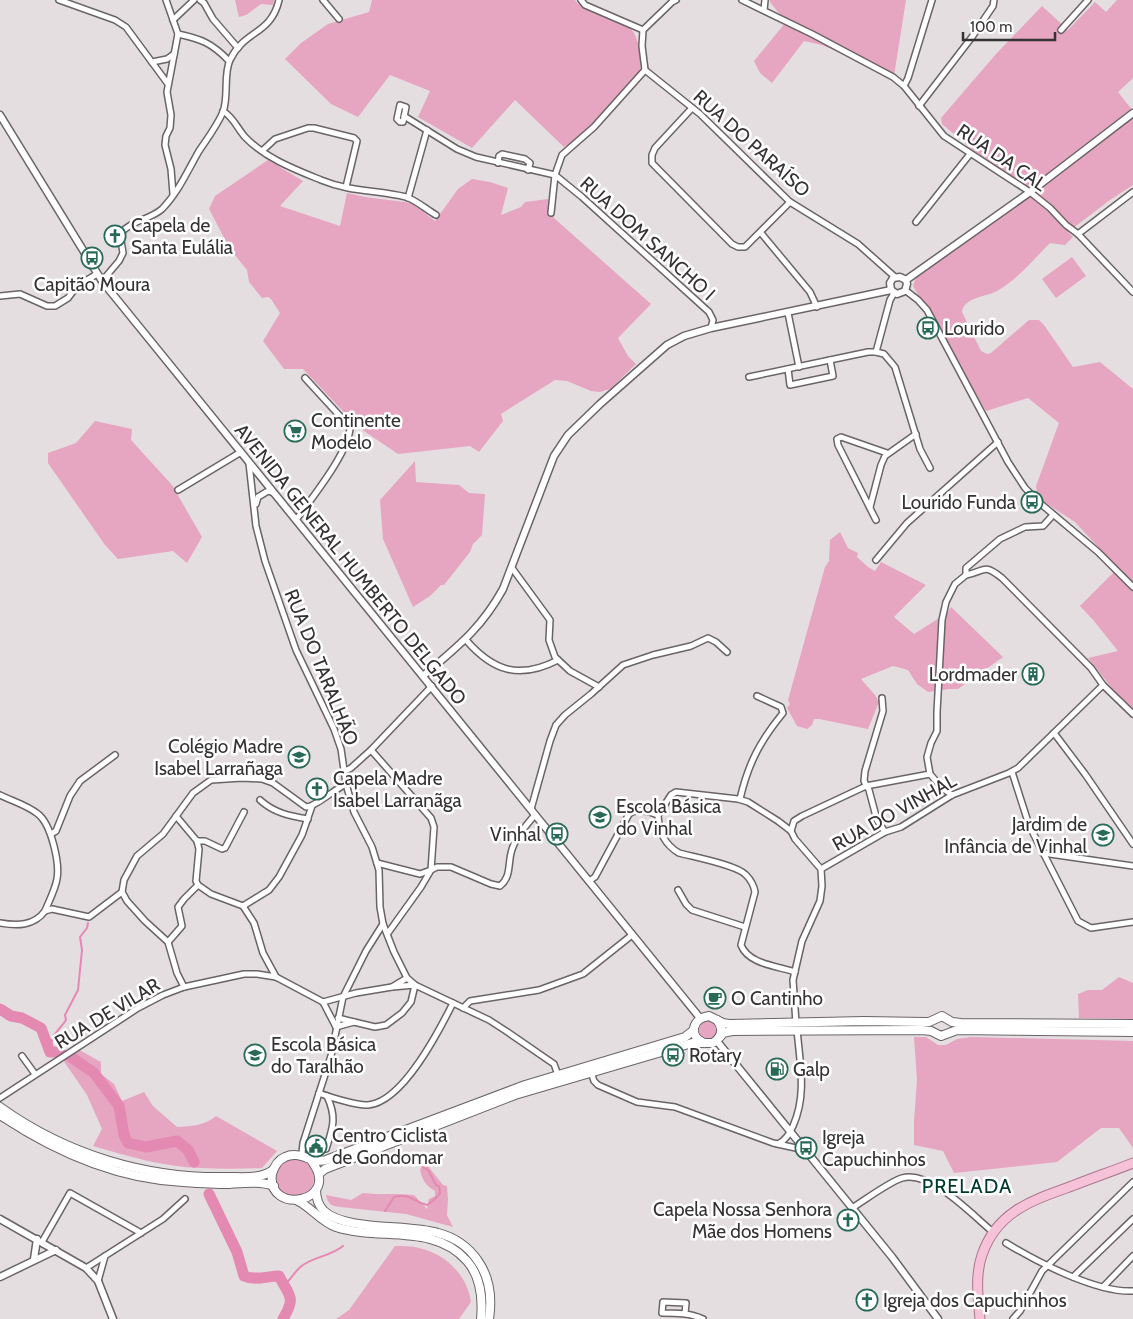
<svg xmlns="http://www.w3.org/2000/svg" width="1133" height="1319" viewBox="0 0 1133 1319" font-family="Cabin,sans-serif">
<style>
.green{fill:#e6a5c0}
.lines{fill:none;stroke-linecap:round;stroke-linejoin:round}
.stream{stroke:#e489b2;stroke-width:2}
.river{stroke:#e489b2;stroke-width:11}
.minor-casing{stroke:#6a6466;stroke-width:8}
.tertiary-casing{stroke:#6a6466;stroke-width:9}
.secondary-casing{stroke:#6a6466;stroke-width:10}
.primary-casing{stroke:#ad758d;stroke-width:11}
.minor{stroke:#fff;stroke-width:5}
.tertiary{stroke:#fff;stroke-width:6}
.secondary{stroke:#fff;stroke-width:8}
.primary{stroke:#f5c2d8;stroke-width:9}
.labels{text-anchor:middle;stroke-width:5;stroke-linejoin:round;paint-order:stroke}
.street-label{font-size:19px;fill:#353233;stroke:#fff}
.poi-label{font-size:19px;fill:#353233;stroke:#fff;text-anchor:start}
.neighbourhood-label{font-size:20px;letter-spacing:1px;fill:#003a2d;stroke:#fff}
</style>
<rect width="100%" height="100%" fill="#e5dee1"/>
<g class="green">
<path d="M235 0H274L273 5 261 4 246 15 239 17Z"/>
<path d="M372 0H575L578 4 631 29C640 39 642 61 640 73L579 139 564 147 515 100 472 148 418 117 430 91 390 75 358 117 331 104 285 59 301 43 328 24 369 12Z"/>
<path d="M770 0H906L894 76 822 45 804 41 772 83 760 73 754 61 786 22 770 2Z"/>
<path d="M1117 0H1133V78L1118 92 1133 111V185L1110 200 1068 232 1073 237 1065 245 1050 243C1033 260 1018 279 997 291 986 297 964 297 962 312L981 351 987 354 991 353 1029 320H1039L1044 325 1073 367 1100 362 1133 389V711L1115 692 1088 658 1118 651 1094 621 1080 606 1113 573 1112 562 1075 522 1038 498 1036 486 1059 423 1028 398 986 411 913 286 916 277 977 231 1030 188 973 150 942 124 941 118 996 54 1042 6 1068 30 1095 2 1106 12Z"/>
<path d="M268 160 303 181 280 206 340 226 347 193 365 197 412 203 435 221 458 189 472 179 490 182 508 188 501 215 521 207 525 202 548 199 549 212 555 219 651 304 618 338 628 356 636 364 610 389 600 392 591 391 567 381 555 380 501 414 503 421 479 452 470 446 398 454 358 427 303 369H284L263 341 280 313 271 299 268 297 262 298 249 282 247 270 230 249 209 209 215 196Z"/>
<path d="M1072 257 1086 276 1056 298 1042 279Z"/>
<path d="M95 421 132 429 131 440 172 485 202 537 187 563 173 551 118 559 105 545 48 463V453L76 443Z"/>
<path d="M415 461 416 482 459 485 469 493 485 494 482 535 473 544 470 552 444 585H441L430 596 413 607 383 539 380 500Z"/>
<path d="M840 532 848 548 858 553 857 557 868 567 875 571 881 562 926 585 894 617 914 634 947 613 951 607 1003 657 958 689H949L928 692 917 684 908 670 893 666 861 679 875 695 879 702 868 729 819 719H814L812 725 807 729 797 726 787 708 790 704 788 700 825 567 829 561 830 540Z"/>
<path d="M1119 977 1133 983V1019L1079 1018 1078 994 1088 990H1102Z"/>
<circle cx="708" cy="1030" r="9"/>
<path d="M914 1037H926L938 1045H946L957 1039 971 1037 1133 1041V1148L1119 1128H1101L1057 1162 954 1173 943 1151 914 1145V1121L917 1080Z"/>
<path d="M74 1047 101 1062V1074L114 1084 122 1101 144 1092 153 1106 177 1127C190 1126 205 1126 216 1116L277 1151 262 1168C241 1169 220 1169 200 1168 164 1167 127 1156 93 1146L102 1129 87 1095 63 1060Z"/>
<circle cx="295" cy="1178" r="19"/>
<path d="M427 1165 443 1185 447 1186 448 1199 447 1215 453 1227 406 1214 340 1207C331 1206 328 1204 326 1195L351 1200 363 1193C380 1195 396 1193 414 1195L427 1209 429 1199 435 1196V1191C426 1186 422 1180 420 1169Z"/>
<path d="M395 1246C403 1246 412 1246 419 1248 446 1254 467 1275 471 1302L459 1319H336L349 1310Z"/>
</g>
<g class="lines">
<g class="stream">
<path d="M55 1053C45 1039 59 1031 66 1020L65 1015 78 990 82 950 80 937 87 928 88 923"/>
<path d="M385 1211 394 1197C413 1193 412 1202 427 1205L435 1199 440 1193 439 1186 436 1185 428 1170 410 1160"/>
<path d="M284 1285C292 1279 295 1270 303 1265 316 1256 331 1256 343 1246"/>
</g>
<g class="river">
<path d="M0 1009 11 1016 22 1018 41 1028 50 1052H60"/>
<path d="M71 1057 94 1073 119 1106 124 1135 128 1143 146 1147 177 1141 188 1150 194 1162"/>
<path d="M209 1194 237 1252 244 1276C255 1281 268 1276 279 1276 290 1297 296 1297 283 1319"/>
</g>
<g class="minor-casing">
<g id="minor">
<path d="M59 0 115 20 126 27 168 84"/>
<path d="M166 0 178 34 167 92 171 115 170 128 166 136 165 145 171 169 173 194"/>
<path d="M200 0 204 3 213 19 238 48"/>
<path d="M323 0 339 19"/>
<path d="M581 0 585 5 643 30 672 2 676 0"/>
<path d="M742 0 812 34 893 77 904 86 944 136 1030 192 1050 208 1066 225 1078 234 1133 292"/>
<path d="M764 10 765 0"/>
<path d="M173 20 194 0"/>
<path d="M643 30 642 46 645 70 700 114 790 202 858 244 895 277"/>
<path d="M1061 30 1088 0"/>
<path d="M178 34C201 39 212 43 229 61"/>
<path d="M152 62 167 59 174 54"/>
<path d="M904 86 908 78 932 0"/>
<path d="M400 105 406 107 403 122H400L397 119Z"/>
<path d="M919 106 972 37 993 6 994 0"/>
<path d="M692 108 655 148 652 155V163L732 244 738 247H745L790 202"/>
<path d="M223 111C234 118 237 128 245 137 265 158 294 169 321 180 350 192 377 190 406 197 416 200 427 210 436 215"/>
<path d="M404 116 457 149 476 157 555 175 582 197 709 312 713 320 711 328"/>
<path d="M262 151 275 139 308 128H314L354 138 357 141 346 187"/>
<path d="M498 163 499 156 502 154 525 159 530 163 528 170"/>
<path d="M408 198 427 130"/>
<path d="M551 213 555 175 562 155 594 127 645 70"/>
<path d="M916 222 970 154"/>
<path d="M761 233 810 292 817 307"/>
<path d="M1078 234 1133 192"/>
<path d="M102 281 119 261 123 253 120 234C131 220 150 220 162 209 178 193 188 170 199 151 207 139 217 126 223 112 229 96 223 75 230 60 244 30 271 35 279 0"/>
<path d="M905 290 918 300 927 310 1008 462 1025 488 1041 504 1098 552 1133 587"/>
<path d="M0 296 20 294 47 306H55L68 298 77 286 97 274"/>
<path d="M788 313 799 367"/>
<path d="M876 352 890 300 894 293"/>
<path d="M788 369 790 385 833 376 830 360"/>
<path d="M749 377 868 352H876L884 354 895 367 920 449 930 468"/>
<path d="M249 463 256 526 265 561 296 650 334 729 341 749 346 784 354 812 372 847 379 870 380 907 383 924 394 952 407 978 415 985 489 1020 506 1031 554 1064 558 1075"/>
<path d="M178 490 241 452"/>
<path d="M256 504 258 497 268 491 274 493"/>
<path d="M870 507 881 465 885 456 916 434"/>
<path d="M1053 515 1043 526 1025 527 1000 539 966 568V575C986 571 983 563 1002 578L1091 668 1103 685 1133 714"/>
<path d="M296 520C311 499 350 451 350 427L305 378"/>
<path d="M876 520 838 445 837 439 841 437 887 453"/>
<path d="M876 560 907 523 998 442"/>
<path d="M512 568 550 620 549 640 555 657 570 671 599 687"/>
<path d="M466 640C493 671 519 680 558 660"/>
<path d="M882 698 883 711 865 771 864 781 869 790 877 820 885 832"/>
<path d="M1054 733 1085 774 1133 844"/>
<path d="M371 750 431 818 434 827 431 870 420 874 377 863"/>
<path d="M345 771 351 768 371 750 432 686"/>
<path d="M1012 772 1029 825 1078 921 1091 928 1133 922"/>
<path d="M0 795C12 801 27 805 38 814 51 824 60 863 57 879 55 890 49 901 45 911"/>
<path d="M952 795 942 788 930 774 927 757 931 743 937 731V712L942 620 946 602 955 584 966 575"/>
<path d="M740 799C748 764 760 741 783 713L781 707 757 696"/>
<path d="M260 800C274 813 290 816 308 819"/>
<path d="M531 809 550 741 556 725 565 715 591 694 623 665 653 655 691 646 708 638 716 642 727 652"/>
<path d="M658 815C659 832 664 844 679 853 694 857 737 865 746 875 751 880 754 886 755 892L741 945C748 964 777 966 795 972"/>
<path d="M658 815 671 795 676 792 738 799 748 802 778 821 791 831 795 839 821 869"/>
<path d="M176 816 197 841 199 849 196 881 198 885 211 894 243 906 254 923 263 953 276 977"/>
<path d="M791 831 794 821 802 816 866 786 930 774"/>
<path d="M51 834 56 831 70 796 80 781 115 755"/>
<path d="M197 841H205L222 849 225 848 244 812"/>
<path d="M1043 853 1133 866"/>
<path d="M589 881 595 877 629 814C637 807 649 812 658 815"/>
<path d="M678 890 686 904 692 910 745 927"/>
<path d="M122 892 127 901 145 921 168 942 177 973 184 987"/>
<path d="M243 906 269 890 279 877 302 835 312 806"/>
<path d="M0 923C17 926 34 926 45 911L52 909 89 917 122 892 124 880 137 856 163 834 193 793 211 780 242 778 262 779 273 783 306 807C315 807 335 789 346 784"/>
<path d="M388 933 421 887 431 870 437 867H451L491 884 500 886C511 877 508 865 511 853 514 839 526 825 535 815"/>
<path d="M168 942 182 926 178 907 184 899 198 885"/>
<path d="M323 1002 356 993 392 987"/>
<path d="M323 1002 336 1027"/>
<path d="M463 1008 470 1001 539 990 583 974 632 935"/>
<path d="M354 1022 375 1027 386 1025 402 1013 411 1002 415 985 392 987 407 978"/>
<path d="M796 1023 793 980 802 941 820 901 822 886 821 869 885 832 901 827 952 795 1009 773 1018 768 1103 685"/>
<path d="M336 1027 354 1022 338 1018"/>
<path d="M22 1056 35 1074"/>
<path d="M591 1072 594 1081 598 1085 637 1102 675 1107 773 1143 805 1150"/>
<path d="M319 1093C329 1097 359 1106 368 1105 403 1102 439 1031 453 1003"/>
<path d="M0 1098 138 1008 163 995 184 987 244 974H257L276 977 323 1002"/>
<path d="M778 1144C786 1140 789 1134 793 1126 807 1095 800 1063 797 1030"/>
<path d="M326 1149C333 1127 337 1118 327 1096"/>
<path d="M304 1156 302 1153 303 1143 331 1056 343 997 366 951 383 924"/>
<path d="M852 1208C865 1200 889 1182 902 1178 930 1169 973 1216 993 1232"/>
<path d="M42 1242 70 1193 141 1233"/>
<path d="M1006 1243C1037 1262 1097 1293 1133 1291"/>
<path d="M86 1268 163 1219 185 1199"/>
<path d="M1073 1277 1133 1219"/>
<path d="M98 1281 105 1256"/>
<path d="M1103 1287 1133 1256"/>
<path d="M685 1314 686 1303 663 1302 662 1313C676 1313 690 1313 703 1319"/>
<path d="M1013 1319 1020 1311 1042 1271 1133 1182"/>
</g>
</g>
<g class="tertiary-casing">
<g id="tertiary">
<path d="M0 115 102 281 700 1018"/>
<path d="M906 280 1030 192 1133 113"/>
<path d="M891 290 897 294 905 291 907 284 906 280"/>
<path d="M891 290 890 283 893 278 900 277 906 280"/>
<path d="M423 676C457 647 481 629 503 589L554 456 568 435 600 404 667 345 684 336 711 328 891 290"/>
<path d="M716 1040 892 1257 938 1319"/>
<path d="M0 1219 86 1268 98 1281 113 1319"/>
<path d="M34 1259 37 1239"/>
<path d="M0 1277 56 1250"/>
</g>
</g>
<g class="secondary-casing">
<g id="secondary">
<path d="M720 1037 723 1033 732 1031 922 1030 931 1031 941 1036 957 1030 1133 1032"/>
<path d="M704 1043C688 1036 692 1018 709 1016L723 1023 729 1024 864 1021 925 1022H929L942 1016 952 1022 961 1023 1133 1024"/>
<path d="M0 1107C67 1155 147 1179 229 1177 244 1177 261 1179 273 1170"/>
<path d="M0 1115C54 1151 118 1179 183 1182 198 1183 213 1184 229 1184 244 1183 260 1181 274 1186"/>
<path d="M311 1160C344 1203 266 1216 272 1174 274 1167 278 1160 285 1157 300 1150 311 1164 326 1160L525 1085 685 1037 694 1030"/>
<path d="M319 1174 325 1169 515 1095 692 1043H713C722 1037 724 1028 717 1020"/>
<path d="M316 1190C316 1198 318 1205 324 1211 345 1231 408 1224 438 1233 454 1237 469 1247 478 1261 490 1278 492 1299 489 1319"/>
<path d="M298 1201C312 1208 321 1222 336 1227 379 1241 434 1223 467 1261 481 1277 483 1298 481 1319"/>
</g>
</g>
<g class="primary-casing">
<path id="primary" d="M980 1319C978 1298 975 1275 982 1255 997 1211 1033 1200 1072 1186 1092 1178 1113 1171 1133 1163"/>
</g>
<use href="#minor" class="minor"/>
<use href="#tertiary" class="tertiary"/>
<use href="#secondary" class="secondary"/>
<use href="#primary" class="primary"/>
</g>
<defs>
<g id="church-ring" transform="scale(1.125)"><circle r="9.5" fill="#fff" stroke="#286957" stroke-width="1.5"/><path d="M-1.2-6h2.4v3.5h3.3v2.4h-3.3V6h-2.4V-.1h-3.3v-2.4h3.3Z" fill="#286957"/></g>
<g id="bus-ring" transform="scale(1.125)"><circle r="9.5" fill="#fff" stroke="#286957" stroke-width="1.5"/><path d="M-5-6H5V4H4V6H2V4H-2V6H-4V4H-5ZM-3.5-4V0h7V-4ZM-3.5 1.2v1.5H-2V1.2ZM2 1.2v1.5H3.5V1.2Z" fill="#286957"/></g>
<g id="supermarket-ring" transform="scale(1.125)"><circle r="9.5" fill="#fff" stroke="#286957" stroke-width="1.5"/><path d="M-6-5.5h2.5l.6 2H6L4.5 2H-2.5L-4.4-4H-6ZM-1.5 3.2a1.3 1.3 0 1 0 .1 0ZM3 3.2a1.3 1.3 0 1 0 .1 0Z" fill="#286957"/></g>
<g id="building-ring" transform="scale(1.125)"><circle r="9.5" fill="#fff" stroke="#286957" stroke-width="1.5"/><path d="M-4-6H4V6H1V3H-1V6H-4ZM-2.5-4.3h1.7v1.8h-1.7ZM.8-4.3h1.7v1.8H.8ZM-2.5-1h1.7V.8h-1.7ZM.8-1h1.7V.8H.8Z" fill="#286957"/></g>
<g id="school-ring" transform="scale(1.125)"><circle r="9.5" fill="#fff" stroke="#286957" stroke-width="1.5"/><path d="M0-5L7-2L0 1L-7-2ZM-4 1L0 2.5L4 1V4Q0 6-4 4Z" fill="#286957"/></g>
<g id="cafe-ring" transform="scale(1.125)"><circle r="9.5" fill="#fff" stroke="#286957" stroke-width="1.5"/><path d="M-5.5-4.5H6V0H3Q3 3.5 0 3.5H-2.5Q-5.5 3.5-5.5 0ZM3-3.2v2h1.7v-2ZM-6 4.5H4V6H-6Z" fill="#286957"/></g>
<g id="fuel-ring" transform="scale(1.125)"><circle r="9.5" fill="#fff" stroke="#286957" stroke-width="1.5"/><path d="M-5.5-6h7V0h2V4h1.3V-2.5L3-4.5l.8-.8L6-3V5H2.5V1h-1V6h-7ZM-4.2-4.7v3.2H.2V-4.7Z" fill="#286957"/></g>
<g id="civic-ring" transform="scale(1.125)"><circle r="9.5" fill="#fff" stroke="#286957" stroke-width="1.5"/><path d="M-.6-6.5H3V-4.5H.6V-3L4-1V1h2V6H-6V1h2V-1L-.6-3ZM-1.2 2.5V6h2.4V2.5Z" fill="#286957"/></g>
</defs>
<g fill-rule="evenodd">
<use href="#church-ring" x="115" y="236"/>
<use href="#bus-ring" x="92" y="258"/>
<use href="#bus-ring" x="928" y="328"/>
<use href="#supermarket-ring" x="295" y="431"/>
<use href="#bus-ring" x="1032" y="502"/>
<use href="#building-ring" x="1033" y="674"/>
<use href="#school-ring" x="299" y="757"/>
<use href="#church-ring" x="317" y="789"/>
<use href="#school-ring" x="600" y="817"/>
<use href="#bus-ring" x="557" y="834"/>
<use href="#school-ring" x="1103" y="835"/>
<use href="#cafe-ring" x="715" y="998"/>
<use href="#school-ring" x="255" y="1055"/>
<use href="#bus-ring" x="673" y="1055"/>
<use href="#fuel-ring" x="777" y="1069"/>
<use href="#civic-ring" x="316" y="1146"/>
<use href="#bus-ring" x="806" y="1148"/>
<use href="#church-ring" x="848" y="1220"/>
<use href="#church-ring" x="867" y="1300"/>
</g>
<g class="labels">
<g class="street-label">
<text transform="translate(752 143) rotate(42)" y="7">RUA DO PARAÍSO</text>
<text transform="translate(1002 157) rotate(34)" y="7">RUA DA CAL</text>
<text transform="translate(648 238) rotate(42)" y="7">RUA DOM SANCHO I</text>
<text transform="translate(351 564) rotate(51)" y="7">AVENIDA GENERAL HUMBERTO DELGADO</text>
<text transform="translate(322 667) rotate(68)" y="7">RUA DO TARALHÃO</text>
<text transform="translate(894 812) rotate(-29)" y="7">RUA DO VINHAL</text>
<text transform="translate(107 1013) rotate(-31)" y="7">RUA DE VILAR</text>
</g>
<g class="poi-label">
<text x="131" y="232">Capela de<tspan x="131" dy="22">Santa Eulália</tspan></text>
<text x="92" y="291" text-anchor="middle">Capitão Moura</text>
<text x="944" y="335">Lourido</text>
<text x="311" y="427">Continente<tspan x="311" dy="22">Modelo</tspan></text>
<text x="1016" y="509" text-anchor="end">Lourido Funda</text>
<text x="1017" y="681" text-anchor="end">Lordmader</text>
<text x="283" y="753" text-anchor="end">Colégio Madre<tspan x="283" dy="22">Isabel Larrañaga</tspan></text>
<text x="333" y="785">Capela Madre<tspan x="333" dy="22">Isabel Larranãga</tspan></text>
<text x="616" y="813">Escola Básica<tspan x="616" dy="22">do Vinhal</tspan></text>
<text x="1087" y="831" text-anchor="end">Jardim de<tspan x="1087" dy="22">Infância de Vinhal</tspan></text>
<text x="541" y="841" text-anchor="end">Vinhal</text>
<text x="731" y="1005">O Cantinho</text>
<text x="271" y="1051">Escola Básica<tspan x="271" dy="22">do Taralhão</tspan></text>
<text x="689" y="1062">Rotary</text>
<text x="793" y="1076">Galp</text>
<text x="332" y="1142">Centro Ciclista<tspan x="332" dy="22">de Gondomar</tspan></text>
<text x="822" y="1144">Igreja<tspan x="822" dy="22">Capuchinhos</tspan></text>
<text x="832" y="1216" text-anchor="end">Capela Nossa Senhora<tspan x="832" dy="22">Mãe dos Homens</tspan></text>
<text x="883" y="1307">Igreja dos Capuchinhos</text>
</g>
<g class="neighbourhood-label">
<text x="967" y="1193">PRELADA</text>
</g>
</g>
<path d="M963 32v8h92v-8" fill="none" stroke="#353233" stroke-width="2.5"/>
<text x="970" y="32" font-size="15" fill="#353233" stroke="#ffffff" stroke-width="4" paint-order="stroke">100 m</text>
</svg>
